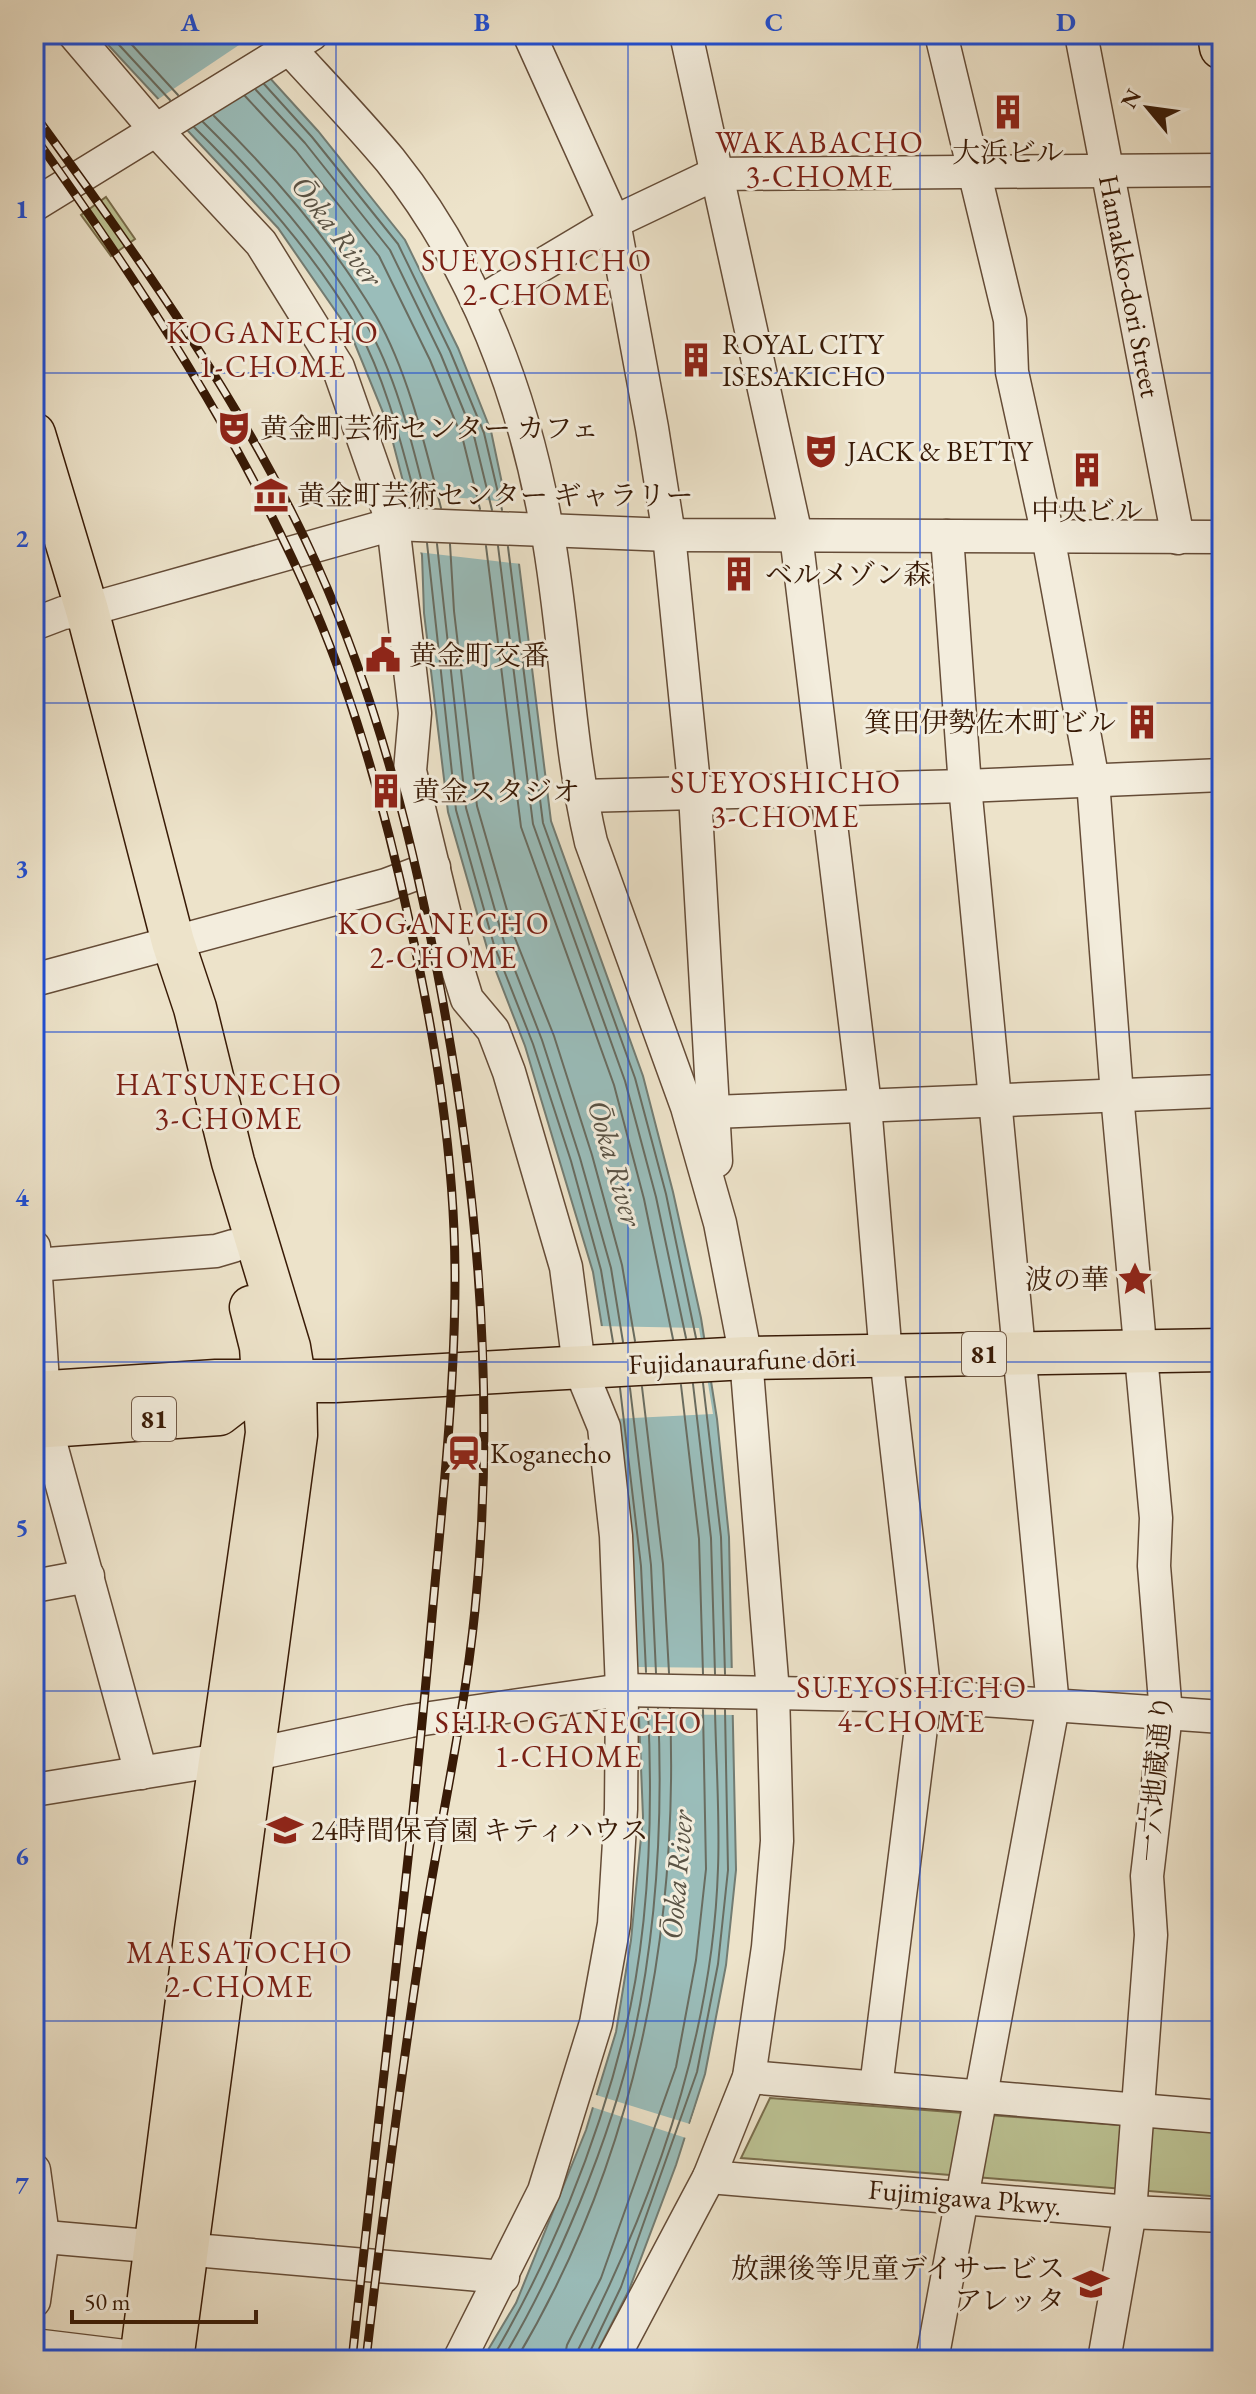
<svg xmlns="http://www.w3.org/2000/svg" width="1256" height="2394" viewBox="0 0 1256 2394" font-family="'EB Garamond','Noto Serif JP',serif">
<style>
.green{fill:#bcc394;stroke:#7a6e4d;stroke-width:2}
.water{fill:#9abdba;stroke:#737c72;stroke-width:2}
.pier{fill:#ede3ca}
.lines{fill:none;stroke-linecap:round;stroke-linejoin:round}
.shore{stroke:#696c60;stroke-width:2}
.minor-casing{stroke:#654c37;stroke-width:35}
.major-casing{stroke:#381a06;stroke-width:45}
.highway-casing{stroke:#381a06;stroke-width:47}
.minor{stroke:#f3eddd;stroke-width:32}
.major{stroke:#ede3ca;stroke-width:42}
.highway{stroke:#ede3ca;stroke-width:44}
.rail-casing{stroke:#381a06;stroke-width:9}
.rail{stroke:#f3eddd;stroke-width:6;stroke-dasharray:18;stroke-linecap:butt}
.grid{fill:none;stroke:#1d4ed8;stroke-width:2;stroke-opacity:0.55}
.labels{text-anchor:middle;stroke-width:6;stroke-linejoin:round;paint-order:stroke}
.shield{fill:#f3eddd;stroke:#705946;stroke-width:2}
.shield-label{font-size:26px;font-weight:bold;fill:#381a06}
.poi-label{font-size:28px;fill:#381a06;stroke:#f3eddd;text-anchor:start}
.street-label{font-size:28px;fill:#381a06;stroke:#f3eddd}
.neighbourhood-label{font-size:30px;letter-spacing:2px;fill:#7a1f14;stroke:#f3eddd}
.water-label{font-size:30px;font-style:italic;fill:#5a5345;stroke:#f3eddd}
.neatline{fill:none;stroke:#1d4ed8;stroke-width:3}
.grid-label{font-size:26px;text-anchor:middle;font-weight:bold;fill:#1d4ed8}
</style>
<rect width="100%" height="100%" fill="#ede3ca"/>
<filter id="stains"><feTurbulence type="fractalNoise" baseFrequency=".0025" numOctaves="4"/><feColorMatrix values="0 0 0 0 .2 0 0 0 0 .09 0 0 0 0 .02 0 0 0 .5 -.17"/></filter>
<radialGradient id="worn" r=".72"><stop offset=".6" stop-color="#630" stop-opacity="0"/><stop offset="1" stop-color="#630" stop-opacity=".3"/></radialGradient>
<g class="green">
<path d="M106 197 135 239 111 256 81 215Z"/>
<path d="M770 2098 1222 2133V2197L741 2158Z"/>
</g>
<path class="water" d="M98 34H230L318 131 405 240 458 348 491 431 519 564 551 821 643 1076 673 1192 701 1318 717 1419 729 1537 736 1870 726 1965 705 2074 676 2165 629 2290 593 2360H482L516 2303 586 2130 616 2032 631 1940 643 1817 633 1567 617 1418 593 1272 525 1046 487 948 448 812 424 613 422 555 389 427 350 332 278 228Z"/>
<g class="pier">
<path d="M242 43 273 78 184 133 157 100Z"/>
<path d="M403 493 511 502 522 564 417 552Z"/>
<path d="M598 1326 699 1328 713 1414 613 1419Z"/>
<path d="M635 1667 735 1668V1715L637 1714Z"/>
<path d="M705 2081 672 2186 686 2138 589 2106 593 2094 690 2124Z"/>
</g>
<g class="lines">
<g class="shore">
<path d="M109 34 170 100"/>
<path d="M122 34 178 95"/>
<path d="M264 84 312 137 398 244 450 351 484 433 502 510"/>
<path d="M256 90 305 143 390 250 441 355 474 436 492 510"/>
<path d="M245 96 296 151 379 256 430 360 463 440 480 509"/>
<path d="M214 116C275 176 332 242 376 316 408 372 425 445 441 508"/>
<path d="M203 122C264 182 322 248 365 322 397 376 413 447 428 507"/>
<path d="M194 127C255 187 314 253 357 327 387 382 402 447 418 507"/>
<path d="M427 543 456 810 494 945 533 1044 571 1161 601 1270 613 1342"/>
<path d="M437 544 466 808 504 942 542 1040 580 1158 611 1268 623 1342"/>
<path d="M450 544 454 611 477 806 515 938 554 1036 592 1155 622 1265 635 1341"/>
<path d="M486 546 521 827 614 1085 644 1199 673 1339"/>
<path d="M498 546 533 824 625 1081 656 1197 686 1338"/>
<path d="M508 547 543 823 635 1078 666 1194 696 1338"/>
<path d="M703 1383 721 1537 725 1674"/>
<path d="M693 1384 711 1538 715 1674"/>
<path d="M681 1385 699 1539 703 1674"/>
<path d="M642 1387 663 1564 669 1673"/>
<path d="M620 1388 641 1566 646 1672"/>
<path d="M630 1388 651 1565 656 1673"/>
<path d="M491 2360C550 2261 596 2147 624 2035 650 1930 653 1815 648 1709"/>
<path d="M502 2360C557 2269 611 2138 634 2035 657 1928 663 1817 658 1709"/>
<path d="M516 2360C634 2162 679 1937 670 1709"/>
<path d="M564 2360 567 2345 601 2278 676 2067 696 1960 706 1869 703 1710"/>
<path d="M576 2360 578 2350C653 2203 713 2035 718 1868 720 1816 716 1762 715 1710"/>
<path d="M586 2360 621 2287 697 2072 718 1964 728 1870 725 1710"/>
</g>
<g class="minor-casing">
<g id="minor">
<path d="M74 34 154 128 261 243 338 367 393 524 415 713 410 771 459 973 467 999 493 1030 509 1072 566 1267 579 1366 604 1427 616 1536 622 1690 621 1809 614 1924 596 2023 544 2191 459 2360"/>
<path d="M276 34C314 76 354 117 390 160 475 266 524 397 547 530 566 633 567 739 591 842L687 1107 720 1223 746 1358 773 1692 777 1841 768 1947 749 2077 709 2177 612 2360"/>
<path d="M529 34 614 222 652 428 669 535 695 794 716 1161"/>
<path d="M686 34 796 535 865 1105 886 1356 925 1696 876 2087"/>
<path d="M941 34 1010 320 1012 372 1048 536 1093 781 1117 1095 1156 1518 1154 1566 1166 1714 1147 1876 1151 1935 1130 2212 1104 2360"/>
<path d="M1081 34 1178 538"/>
<path d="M34 205 312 34"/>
<path d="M478 303 614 222 715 174 1222 170"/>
<path d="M34 624 63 613 87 610 393 524 669 535 1222 537"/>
<path d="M581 796 965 786 1222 775"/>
<path d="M34 980 386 885 434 867"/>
<path d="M694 1109 713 1112 1222 1091"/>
<path d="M34 1247 46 1427 141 1773"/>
<path d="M35 1265 216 1251 233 1246"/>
<path d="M34 1586 88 1576"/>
<path d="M34 1790 251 1755 410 1721 622 1690 925 1696 1222 1717"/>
<path d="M749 2077 1222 2117"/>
<path d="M34 2170 43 2236 34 2301"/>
<path d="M709 2177 1130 2212 1222 2216"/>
<path d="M34 2236 503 2277"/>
<path d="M34 2345 141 2358"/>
<path d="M932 2360 1053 1706 965 786 947 536"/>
</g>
</g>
<g class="major-casing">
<g id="major">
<path d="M34 434 87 610 173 942 195 1008 233 1162 289 1347 295 1383 296 1435 172 2360"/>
<path d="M34 1393 216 1381H335L746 1358 1222 1350"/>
<path d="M34 1427 219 1414 262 1381"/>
<path d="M141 2360 196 1930 267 1433 261 1347 251 1307"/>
</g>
</g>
<g class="highway-casing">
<path id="highway" d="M1220 34 1222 47"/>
</g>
<use href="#minor" class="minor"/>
<use href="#major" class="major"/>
<use href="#highway" class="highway"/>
<g class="rail-casing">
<g id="rail">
<path d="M34 114C138 257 244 403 317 565 379 703 415 848 442 997 479 1199 496 1404 475 1610 464 1719 439 1828 422 1937 401 2078 382 2219 366 2360"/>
<path d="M34 136C141 286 241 437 314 607 357 707 386 814 409 920 435 1037 455 1157 455 1278 455 1387 443 1497 433 1605 411 1857 379 2108 352 2360"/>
</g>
</g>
<use href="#rail" class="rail"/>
</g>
<path class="grid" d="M336 34V2360M628 34V2360M920 34V2360M34 373H1222M34 703H1222M34 1032H1222M34 1362H1222M34 1691H1222M34 2021H1222"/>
<defs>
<g id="building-bare" transform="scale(2.76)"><path d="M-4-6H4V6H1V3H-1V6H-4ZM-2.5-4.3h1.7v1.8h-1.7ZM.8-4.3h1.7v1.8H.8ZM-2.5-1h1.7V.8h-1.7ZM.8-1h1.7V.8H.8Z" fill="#8f2418" stroke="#f3eddd" stroke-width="2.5" paint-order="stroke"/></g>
<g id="theatre-bare" transform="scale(2.76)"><path d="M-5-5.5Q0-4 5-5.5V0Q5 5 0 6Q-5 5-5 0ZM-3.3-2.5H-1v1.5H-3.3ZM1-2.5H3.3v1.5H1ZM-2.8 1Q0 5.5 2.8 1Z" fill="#8f2418" stroke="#f3eddd" stroke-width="2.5" paint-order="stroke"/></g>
<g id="museum-bare" transform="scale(2.76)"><path d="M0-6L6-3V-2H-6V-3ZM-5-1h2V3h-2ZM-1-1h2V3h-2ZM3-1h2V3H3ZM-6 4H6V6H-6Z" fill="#8f2418" stroke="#f3eddd" stroke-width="2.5" paint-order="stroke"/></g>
<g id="civic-bare" transform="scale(2.76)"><path d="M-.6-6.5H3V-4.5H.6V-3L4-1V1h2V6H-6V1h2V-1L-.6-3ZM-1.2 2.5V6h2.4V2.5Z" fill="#8f2418" stroke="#f3eddd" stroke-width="2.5" paint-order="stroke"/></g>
<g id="sight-bare" transform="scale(2.76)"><path d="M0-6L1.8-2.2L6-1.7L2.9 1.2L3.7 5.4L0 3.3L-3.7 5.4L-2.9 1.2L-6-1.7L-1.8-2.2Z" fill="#8f2418" stroke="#f3eddd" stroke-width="2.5" paint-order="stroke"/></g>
<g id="station-bare" transform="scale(2.76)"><path d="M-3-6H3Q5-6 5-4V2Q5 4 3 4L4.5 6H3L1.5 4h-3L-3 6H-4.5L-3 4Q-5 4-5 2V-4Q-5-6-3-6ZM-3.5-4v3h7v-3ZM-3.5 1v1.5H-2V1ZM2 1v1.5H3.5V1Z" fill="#8f2418" stroke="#f3eddd" stroke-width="2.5" paint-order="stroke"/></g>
<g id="school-bare" transform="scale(2.76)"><path d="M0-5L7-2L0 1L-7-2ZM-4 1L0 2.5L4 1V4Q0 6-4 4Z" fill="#8f2418" stroke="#f3eddd" stroke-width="2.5" paint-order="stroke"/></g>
</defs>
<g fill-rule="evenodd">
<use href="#building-bare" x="1008" y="112"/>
<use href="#building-bare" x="696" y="360"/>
<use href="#theatre-bare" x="234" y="428"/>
<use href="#theatre-bare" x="821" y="451"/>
<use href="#building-bare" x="1087" y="470"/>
<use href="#museum-bare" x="271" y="495"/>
<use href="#building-bare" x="739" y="574"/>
<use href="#civic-bare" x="383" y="655"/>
<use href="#building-bare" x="1142" y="722"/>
<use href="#building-bare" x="386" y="791"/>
<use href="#sight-bare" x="1135" y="1279"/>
<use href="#station-bare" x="464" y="1453"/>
<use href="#school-bare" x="285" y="1830"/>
<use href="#school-bare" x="1091" y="2284"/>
</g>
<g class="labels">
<g class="shield">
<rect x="962" y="1332" width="44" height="44" rx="6"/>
<rect x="132" y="1397" width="44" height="44" rx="6"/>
</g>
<g class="shield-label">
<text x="984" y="1363">81</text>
<text x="154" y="1428">81</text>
</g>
<g class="poi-label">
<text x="1008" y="162" text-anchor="middle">大浜ビル</text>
<text x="722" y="354">ROYAL CITY<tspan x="722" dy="32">ISESAKICHO</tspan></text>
<text x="260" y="438">黄金町芸術センター カフェ</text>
<text x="847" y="461">JACK &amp; BETTY</text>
<text x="297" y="505">黄金町芸術センター ギャラリー</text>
<text x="1087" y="520" text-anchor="middle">中央ビル</text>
<text x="765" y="584">ベルメゾン森</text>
<text x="409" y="665">黄金町交番</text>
<text x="1116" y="732" text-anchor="end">箕田伊勢佐木町ビル</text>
<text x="412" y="801">黄金スタジオ</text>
<text x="1109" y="1289" text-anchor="end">波の華</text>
<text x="490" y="1463">Koganecho</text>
<text x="311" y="1840">24時間保育園 キティハウス</text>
<text x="1065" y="2278" text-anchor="end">放課後等児童デイサービス<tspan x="1065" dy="32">アレッタ</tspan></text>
</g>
<g class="street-label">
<text transform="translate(1130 286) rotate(79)" y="10">Hamakko-dori Street</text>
<text transform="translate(742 1360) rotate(-2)" y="10">Fujidanaurafune dōri</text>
<text transform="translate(1155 1778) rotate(-85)" y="10">一六地蔵通り</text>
<text transform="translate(965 2197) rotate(5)" y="10">Fujimigawa Pkwy.</text>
</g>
<g class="neighbourhood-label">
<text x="820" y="153">WAKABACHO<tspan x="820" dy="34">3-CHOME</tspan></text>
<text x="537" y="271">SUEYOSHICHO<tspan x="537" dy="34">2-CHOME</tspan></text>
<text x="273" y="343">KOGANECHO<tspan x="273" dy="34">1-CHOME</tspan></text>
<text x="786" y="793">SUEYOSHICHO<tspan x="786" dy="34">3-CHOME</tspan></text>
<text x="444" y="934">KOGANECHO<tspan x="444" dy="34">2-CHOME</tspan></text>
<text x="229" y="1095">HATSUNECHO<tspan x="229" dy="34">3-CHOME</tspan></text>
<text x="912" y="1698">SUEYOSHICHO<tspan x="912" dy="34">4-CHOME</tspan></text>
<text x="569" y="1733">SHIROGANECHO<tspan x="569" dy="34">1-CHOME</tspan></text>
<text x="240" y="1963">MAESATOCHO<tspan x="240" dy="34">2-CHOME</tspan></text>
</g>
<g class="water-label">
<text transform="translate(337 231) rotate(53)" y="10">Ōoka River</text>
<text transform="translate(615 1163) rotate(74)" y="10">Ōoka River</text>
<text transform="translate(677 1875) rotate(-85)" y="10">Ōoka River</text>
</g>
</g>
<rect width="1256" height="2394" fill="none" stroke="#ede3ca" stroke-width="88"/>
<g transform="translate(1148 108) rotate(299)" stroke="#f3eddd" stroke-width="6" paint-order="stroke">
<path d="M0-6L14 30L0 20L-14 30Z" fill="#381a06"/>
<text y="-12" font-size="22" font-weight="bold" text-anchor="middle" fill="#381a06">N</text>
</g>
<path d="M72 2310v12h184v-12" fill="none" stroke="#381a06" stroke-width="4"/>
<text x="84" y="2310" font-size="24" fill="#381a06" stroke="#f3eddd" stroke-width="6" paint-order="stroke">50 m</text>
<rect x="44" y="44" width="1168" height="2306" class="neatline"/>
<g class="grid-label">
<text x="190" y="31">A</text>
<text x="482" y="31">B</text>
<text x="774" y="31">C</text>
<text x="1066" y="31">D</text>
<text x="22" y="218">1</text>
<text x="22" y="547">2</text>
<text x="22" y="877">3</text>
<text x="22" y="1206">4</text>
<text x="22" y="1536">5</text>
<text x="22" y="1865">6</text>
<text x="22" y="2194">7</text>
</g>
<rect width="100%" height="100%" filter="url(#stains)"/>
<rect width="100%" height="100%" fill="url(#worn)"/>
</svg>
